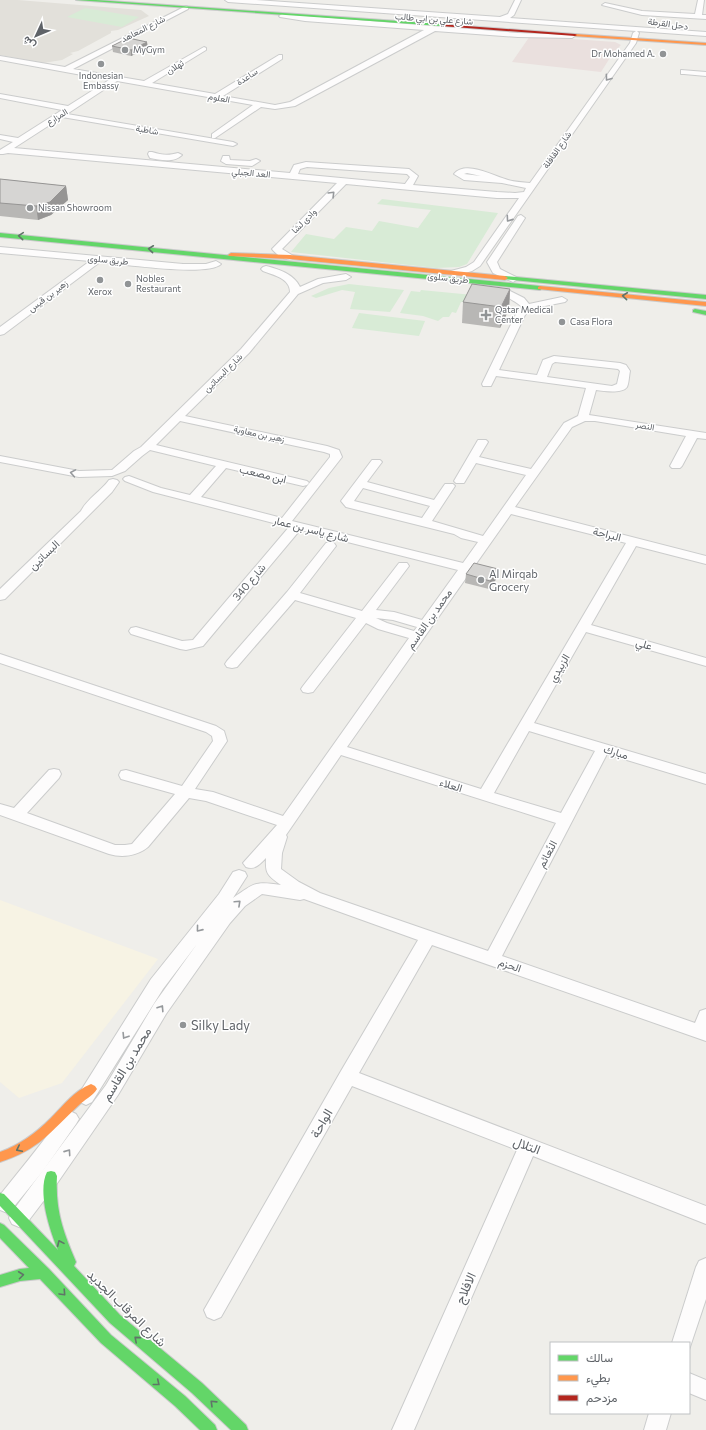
<svg xmlns="http://www.w3.org/2000/svg" width="706" height="1430" viewBox="0 0 706 1430" font-family="Commissioner,Vazirmatn,sans-serif">
<style>
.commercial{fill:#f7f3e4}
.education{fill:#e2e0da}
.medical{fill:#eae0de}
.green{fill:#d8ebd6}
.lines{fill:none;stroke-linecap:round;stroke-linejoin:round}
.street-casing{stroke:#cbcccc;stroke-width:2}
.fast-casing{stroke:#cacacb;stroke-width:2}
.slow-casing{stroke:#cacacb;stroke-width:2}
.jam-casing{stroke:#cacacb;stroke-width:2}
.street{fill:#fdfcfc;fill-rule:evenodd}
.fast{fill:#63d668;fill-rule:evenodd}
.slow{fill:#ff974d;fill-rule:evenodd}
.jam{fill:#b3261e;fill-rule:evenodd}
.wall{fill:#b8b7b5}
.shaded-wall{fill:#969594}
.building{fill:#d6d5d3;stroke:#969594}
.oneway{stroke:#96999c}
.oneway2{stroke:#607468}
.poi-dot{fill:#919496;stroke:#fff;stroke-width:1.5}
.labels{text-anchor:middle;stroke-width:3;stroke-linejoin:round;paint-order:stroke}
.far-street-label{font-size:9px;fill:#5f6368;stroke:#fff}
.far-poi-label{font-size:9px;fill:#5f6368;stroke:#fff;text-anchor:start}
.street-label{font-size:11px;fill:#5f6368;stroke:#fff}
.poi-label{font-size:11px;fill:#5f6368;stroke:#fff;text-anchor:start}
.near-poi-label{font-size:13px;fill:#5f6368;stroke:#fff;text-anchor:start}
.near-street-label{font-size:13px;fill:#5f6368;stroke:#fff}
</style>
<rect width="100%" height="100%" fill="#efeeea"/>
<path class="commercial" d="M0 900 158 959 62 1083 19 1098 0 1082Z"/>
<path class="education" d="M0 0H18L141 10 149 16 118 30 111 31V33L78 51 70 53 73 54 62 60 43 63 0 55Z"/>
<path class="medical" d="M530 36 615 42 621 45 613 53 601 72 512 62Z"/>
<g class="green">
<path d="M85 8 139 17 122 27 67 17Z"/>
<path d="M382 199 498 213 467 264 459 267 436 268 291 252 306 234 334 239 346 227 372 231 379 221 418 228 431 210 377 204Z"/>
<path d="M349 284 404 290 390 312 350 309 355 292 342 290 316 298 311 296 329 288Z"/>
<path d="M421 290 473 295 468 302H461L456 313 452 312 449 317H443L438 321 423 316 400 313 411 291 420 292Z"/>
<path d="M359 313 425 321 419 336 352 328Z"/>
</g>
<g class="lines">
<g class="street-casing">
<g id="street">
<path d="M225 0H256L500 17 508 14 515 0H521L514 15 510 18 706 32V36L637 31 639 33 636 43 480 266 472 271 454 276 449 273 451 271 466 267 474 262 519 198H497L346 184 282 249 295 257 293 259C285 261 277 255 272 249L337 183 8 153 3 154H0V150L13 142 0 139V135L18 138 62 110 0 98V94L68 106 109 80 0 60V56L65 67 186 6 188 7V9L73 69 144 81 204 47 206 48V50L152 83 215 94 279 55H282V59L223 96 275 105 290 102 424 30 305 21 280 17 279 16 282 14 518 33 574 35 575 36 572 38 518 37 435 31 295 106 275 109 261 107 215 138H212V134L253 105 117 81 67 114 233 142 237 144 233 146 62 117 14 148 290 173 294 165 306 162 409 169 418 176 413 185 497 192 515 193 524 192 526 188 502 183 464 180 454 174C466 160 493 176 508 180 515 182 522 182 530 183L630 43 633 33 636 31 228 2ZM307 167 407 174 410 177 405 184 298 174 300 169ZM467 173 481 176 464 174Z"/>
<path d="M698 0H704L702 15H706V19L642 15 602 5 605 3 642 11 695 14Z"/>
<path d="M681 70 706 72V76L684 74H681Z"/>
<path d="M149 152H152C162 155 168 156 178 153L182 155C174 163 160 160 150 158L148 154Z"/>
<path d="M223 156H229L230 160 250 161 256 159 260 161 252 166 226 164 221 161Z"/>
<path d="M521 215 525 218 497 262 500 269 516 277 518 279 513 282 493 273 487 262 518 216Z"/>
<path d="M0 247 183 264H206L216 261 221 264C208 277 121 264 100 262L4 334 0 335V327L90 261 0 253Z"/>
<path d="M266 266C278 269 294 274 300 287L318 279 346 274 351 277 346 280 323 283 298 294 249 353 185 416 327 446 339 450 342 457 292 521 463 563 478 542 461 538 454 534 346 507 341 501 372 460H380L382 462 367 482 434 500 445 484H453L455 486 432 521 483 536 526 475 476 463 464 483H456L454 481 478 440H486L488 442 479 457 531 469 564 423 578 416 586 388 496 376 491 386H483L482 384 516 314 522 307C516 301 508 299 503 293L508 290 524 298 529 304 562 297 567 300 565 302 530 309 525 315 499 370 537 375 543 360 554 356 620 363 626 365 630 371C629 375 629 383 627 387 622 394 604 391 596 390L589 415 706 433V439L697 438 682 466 680 468H672L670 466 686 436 595 421H585L572 427 515 507 706 556V564L636 546 591 625 706 658V666L586 632 534 723 706 774V784L607 754 502 956 695 1023 700 1011 706 1009V1041L432 945 359 1073 706 1206V1224L533 1156 414 1430H392L517 1150 352 1086 221 1317 214 1320 207 1317 204 1310 341 1071 418 940 304 899 300 900 262 894 245 906 230 923 166 1014 118 1095 58 1182 26 1224 19 1227 12 1224 9 1218 12 1212 106 1085 154 1004 197 944 163 989 92 1102 86 1105 80 1102 77 1097 80 1092 151 979 219 894 233 872 239 870 245 872 247 876 233 898C255 883 254 881 281 885 268 876 265 874 266 858 259 865 255 870 246 867L243 863 277 825 206 801 189 798 148 847C137 856 122 858 109 854L0 815V804L14 808 49 770 54 769 59 770 61 774 59 778 27 813 115 845H125L132 844 175 794 121 779 119 775 121 771 126 770 182 786 213 741 212 736 206 732 0 663V654L216 726 224 731 227 741 195 789 213 792 283 816 409 638 378 629 366 623 313 692 308 693 303 692 301 689 303 686 356 618 295 600 237 667 232 668 227 667 225 664 227 661 287 592 326 543H334L336 546 300 593 362 611 399 563H407L409 566 376 610 394 612 422 620 458 570 300 530 203 646 186 650 180 649 131 634 129 631 131 628 136 627 182 641 193 640 289 527 153 492 125 481 123 479 125 477 129 476 161 488 190 495 216 466 150 450 142 456 125 471 112 476 79 477 0 462V456L79 471 112 470 134 451 141 447 241 349 290 292C290 278 273 275 263 271L261 269 263 267ZM555 362 618 369 620 371 617 384 612 386 547 377 552 364ZM180 421 324 452 330 454V457L282 518 201 497 226 468 303 486 307 485 309 483 307 481 156 445ZM363 488 430 506 422 518 354 501ZM511 514 626 543 481 789 347 747ZM376 618 393 620 417 627 414 631 387 623ZM529 731 595 751 561 813 494 793ZM341 755 556 823 488 951 320 893 299 882 281 869 282 853 287 837 286 835Z"/>
<path d="M113 479 117 480 119 482 112 492 5 599 0 600V589L81 511C87 499 101 491 109 480Z"/>
<path d="M70 1111 76 1114 79 1119 76 1124 43 1171 12 1209 5 1212 0 1210V1195L29 1159 64 1114Z"/>
<path d="M706 1258V1299L689 1350V1343H672L696 1267 699 1261Z"/>
<path d="M689 1373 706 1380V1400L689 1393Z"/>
<path d="M649 1413H671L666 1430H644Z"/>
</g>
</g>
<g class="fast-casing">
<g id="fast">
<path d="M76 0H96L441 24 443 25 441 26Z"/>
<path d="M0 233 540 286 543 288 540 290 0 237Z"/>
<path d="M505 276 706 295V299L503 279V277Z"/>
<path d="M695 309 706 311V315L693 312V310Z"/>
<path d="M51 1171 55 1172 57 1176C55 1210 63 1232 76 1262L74 1266 120 1315 202 1383 246 1425 248 1430H231L192 1393 110 1323 0 1206V1193L4 1194 58 1250C50 1231 37 1192 47 1172Z"/>
<path d="M0 1223 4 1225 49 1269 111 1335 185 1396 215 1425 217 1430H200L175 1406 101 1343 40 1279 20 1281 0 1287V1275L20 1269 29 1268 0 1238Z"/>
</g>
</g>
<g class="slow-casing">
<g id="slow">
<path d="M575 34 706 43V45L573 36Z"/>
<path d="M231 253 290 255 505 276 508 278 505 280 290 259 229 256 228 255Z"/>
<path d="M540 286 706 302V306L538 289V287Z"/>
<path d="M91 1084 95 1086 97 1089C93 1096 84 1100 79 1105 50 1132 40 1149 0 1162V1152C20 1145 36 1133 51 1118 63 1106 75 1090 91 1084Z"/>
</g>
</g>
<g class="jam-casing">
<path id="jam" d="M439 24 575 34 577 35 575 36 441 26Z"/>
</g>
<use href="#street" class="street"/>
<use href="#fast" class="fast"/>
<use href="#slow" class="slow"/>
<use href="#jam" class="jam"/>
</g>
<g class="wall">
<path d="M112 46 148 48 131 56 113 52Z"/>
<path d="M0 179 66 186 68 200 51 215 38 220 0 216Z"/>
<path d="M510 289 509 309 500 328 462 323 463 302Z"/>
<path d="M498 569 497 578 489 589 465 583 466 574Z"/>
</g>
<g class="shaded-wall">
<path d="M147 42 148 48 131 56V50Z"/>
<path d="M66 186 68 200 51 215 38 220 36 206Z"/>
<path d="M510 289 509 309 500 328 501 307Z"/>
<path d="M498 569 497 578 489 589 490 581Z"/>
</g>
<g class="building">
<path d="M128 38 147 42 131 50 112 46Z"/>
<path d="M0 179 66 186 50 202 36 206 0 203Z"/>
<path d="M472 284 510 289 501 307 463 302Z"/>
<path d="M474 563 498 569 490 581 466 574Z"/>
</g>
<defs><path id="oneway-chevron" d="M-2-3.5L2.5 0L-2 3.5" fill="none" stroke-width="1.6" stroke-linecap="round" stroke-linejoin="round"/></defs>
<g class="oneway">
<use href="#oneway-chevron" transform="translate(608 78) rotate(126)"/>
<use href="#oneway-chevron" transform="translate(332 194) rotate(-45)"/>
<use href="#oneway-chevron" transform="translate(509 219) rotate(125)"/>
<use href="#oneway-chevron" transform="translate(73 473) rotate(-170)"/>
<use href="#oneway-chevron" transform="translate(238 903) rotate(-43)"/>
<use href="#oneway-chevron" transform="translate(199 929) rotate(129)"/>
<use href="#oneway-chevron" transform="translate(161 1008) rotate(-57)"/>
<use href="#oneway-chevron" transform="translate(125 1036) rotate(122)"/>
<use href="#oneway-chevron" transform="translate(68 1152) rotate(-55)"/>
</g>
<g class="oneway2">
<use href="#oneway-chevron" transform="translate(21 236) rotate(-175)"/>
<use href="#oneway-chevron" transform="translate(151 249) rotate(-174)"/>
<use href="#oneway-chevron" transform="translate(625 296) rotate(-174)"/>
<use href="#oneway-chevron" transform="translate(19 1149) rotate(154)"/>
<use href="#oneway-chevron" transform="translate(60 1243) rotate(-114)"/>
<use href="#oneway-chevron" transform="translate(21 1275) rotate(-7)"/>
<use href="#oneway-chevron" transform="translate(63 1293) rotate(47)"/>
<use href="#oneway-chevron" transform="translate(137 1339) rotate(-139)"/>
<use href="#oneway-chevron" transform="translate(157 1383) rotate(39)"/>
<use href="#oneway-chevron" transform="translate(213 1403) rotate(-136)"/>
</g>
<g class="poi-dot">
<circle cx="125" cy="50" r="4"/>
<circle cx="663" cy="54" r="4"/>
<circle cx="101" cy="64" r="4"/>
<circle cx="30" cy="208" r="4"/>
<circle cx="100" cy="280" r="4"/>
<circle cx="128" cy="284" r="4"/>
<path d="M484 309h4v4h4v4h-4v4h-4v-4h-4v-4h4z"/>
<circle cx="562" cy="322" r="4"/>
<circle cx="481" cy="580" r="4"/>
<circle cx="183" cy="1025" r="4"/>
</g>
<g class="labels">
<g class="far-street-label">
<text transform="translate(434 19) rotate(4)" y="3">شارع علي بن ابي طالب</text>
<text transform="translate(668 24) rotate(8)" y="3">دحل القرطة</text>
<text transform="translate(143 29) rotate(-27)" y="3">شارع المعاهد</text>
<text transform="translate(175 67) rotate(-31)" y="3">ثهلان</text>
<text transform="translate(247 77) rotate(-33)" y="3">ساعدة</text>
<text transform="translate(219 98) rotate(10)" y="3">العلوم</text>
<text transform="translate(57 117) rotate(-32)" y="3">المزارع</text>
<text transform="translate(147 130) rotate(9)" y="3">شاطبة</text>
<text transform="translate(557 150) rotate(-55)" y="3">شارع القافلة</text>
<text transform="translate(251 173) rotate(5)" y="3">العد الجبلي</text>
<text transform="translate(304 221) rotate(-45)" y="3">وادى لشا</text>
<text transform="translate(108 260) rotate(5)" y="3">طريق سلوى</text>
<text transform="translate(448 278) rotate(6)" y="3">طريق سلوى</text>
<text transform="translate(48 296) rotate(-37)" y="3">زهير بن قيس</text>
<text transform="translate(223 373) rotate(-45)" y="3">شارع البساتين</text>
<text transform="translate(645 426) rotate(10)" y="3">النصر</text>
<text transform="translate(259 434) rotate(12)" y="3">زهير بن معاوية</text>
</g>
<g class="far-poi-label">
<text x="133" y="53">MyGym</text>
<text x="655" y="57" text-anchor="end">Dr Mohamed A.</text>
<text x="101" y="79" text-anchor="middle">Indonesian<tspan x="101" dy="10">Embassy</tspan></text>
<text x="38" y="211">Nissan Showroom</text>
<text x="136" y="282">Nobles<tspan x="136" dy="10">Restaurant</tspan></text>
<text x="100" y="295" text-anchor="middle">Xerox</text>
<text x="495" y="313">Qatar Medical<tspan x="495" dy="10">Center</tspan></text>
<text x="570" y="325">Casa Flora</text>
</g>
<g class="street-label">
<text transform="translate(263 474) rotate(13)" y="4">ابن مصعب</text>
<text transform="translate(311 529) rotate(14)" y="4">شارع ياسر بن عمار</text>
<text transform="translate(607 534) rotate(14)" y="4">البراحة</text>
<text transform="translate(44 555) rotate(-44)" y="4">البساتين</text>
<text transform="translate(249 582) rotate(-50)" y="4">شارع 340</text>
<text transform="translate(429 619) rotate(-55)" y="4">محمد بن القاسم</text>
<text transform="translate(644 644) rotate(16)" y="4">علي</text>
<text transform="translate(559 668) rotate(-60)" y="4">الزبيدي</text>
<text transform="translate(616 752) rotate(17)" y="4">مبارك</text>
<text transform="translate(451 785) rotate(17)" y="4">العلاء</text>
<text transform="translate(547 854) rotate(-62)" y="4">النًعائم</text>
<text transform="translate(510 965) rotate(19)" y="4">الحزم</text>
</g>
<g class="poi-label">
<text x="489" y="578">Al Mirqab<tspan x="489" dy="13">Grocery</tspan></text>
</g>
<g class="near-poi-label">
<text x="191" y="1030">Silky Lady</text>
</g>
<g class="near-street-label">
<text transform="translate(126 1064) rotate(-59)" y="5">محمد بن القاسم</text>
<text transform="translate(321 1123) rotate(-60)" y="5">الواحة</text>
<text transform="translate(527 1145) rotate(21)" y="5">التلال</text>
<text transform="translate(465 1288) rotate(-66)" y="5">الافلاج</text>
<text transform="translate(127 1308) rotate(44)" y="5">شارع المرقاب الجديد</text>
</g>
</g>
<rect x="550" y="1342" width="140" height="72" fill="#ffffff" stroke="#bfc1c3"/>
<rect x="558" y="1355" width="20" height="6" fill="#63d668" stroke="#bfc1c3"/>
<text x="586" y="1362" font-size="12" fill="#5f6368">سالك</text>
<rect x="558" y="1375" width="20" height="6" fill="#ff974d" stroke="#bfc1c3"/>
<text x="586" y="1382" font-size="12" fill="#5f6368">بطيء</text>
<rect x="558" y="1395" width="20" height="6" fill="#b3261e" stroke="#bfc1c3"/>
<text x="586" y="1402" font-size="12" fill="#5f6368">مزدحم</text>
<g transform="translate(36 36) rotate(226)" stroke="#ffffff" stroke-width="3" paint-order="stroke">
<path d="M0-3L7 15L0 10L-7 15Z" fill="#5f6368"/>
<text y="-6" font-size="11" font-weight="bold" text-anchor="middle" fill="#5f6368">ش</text>
</g>
</svg>
